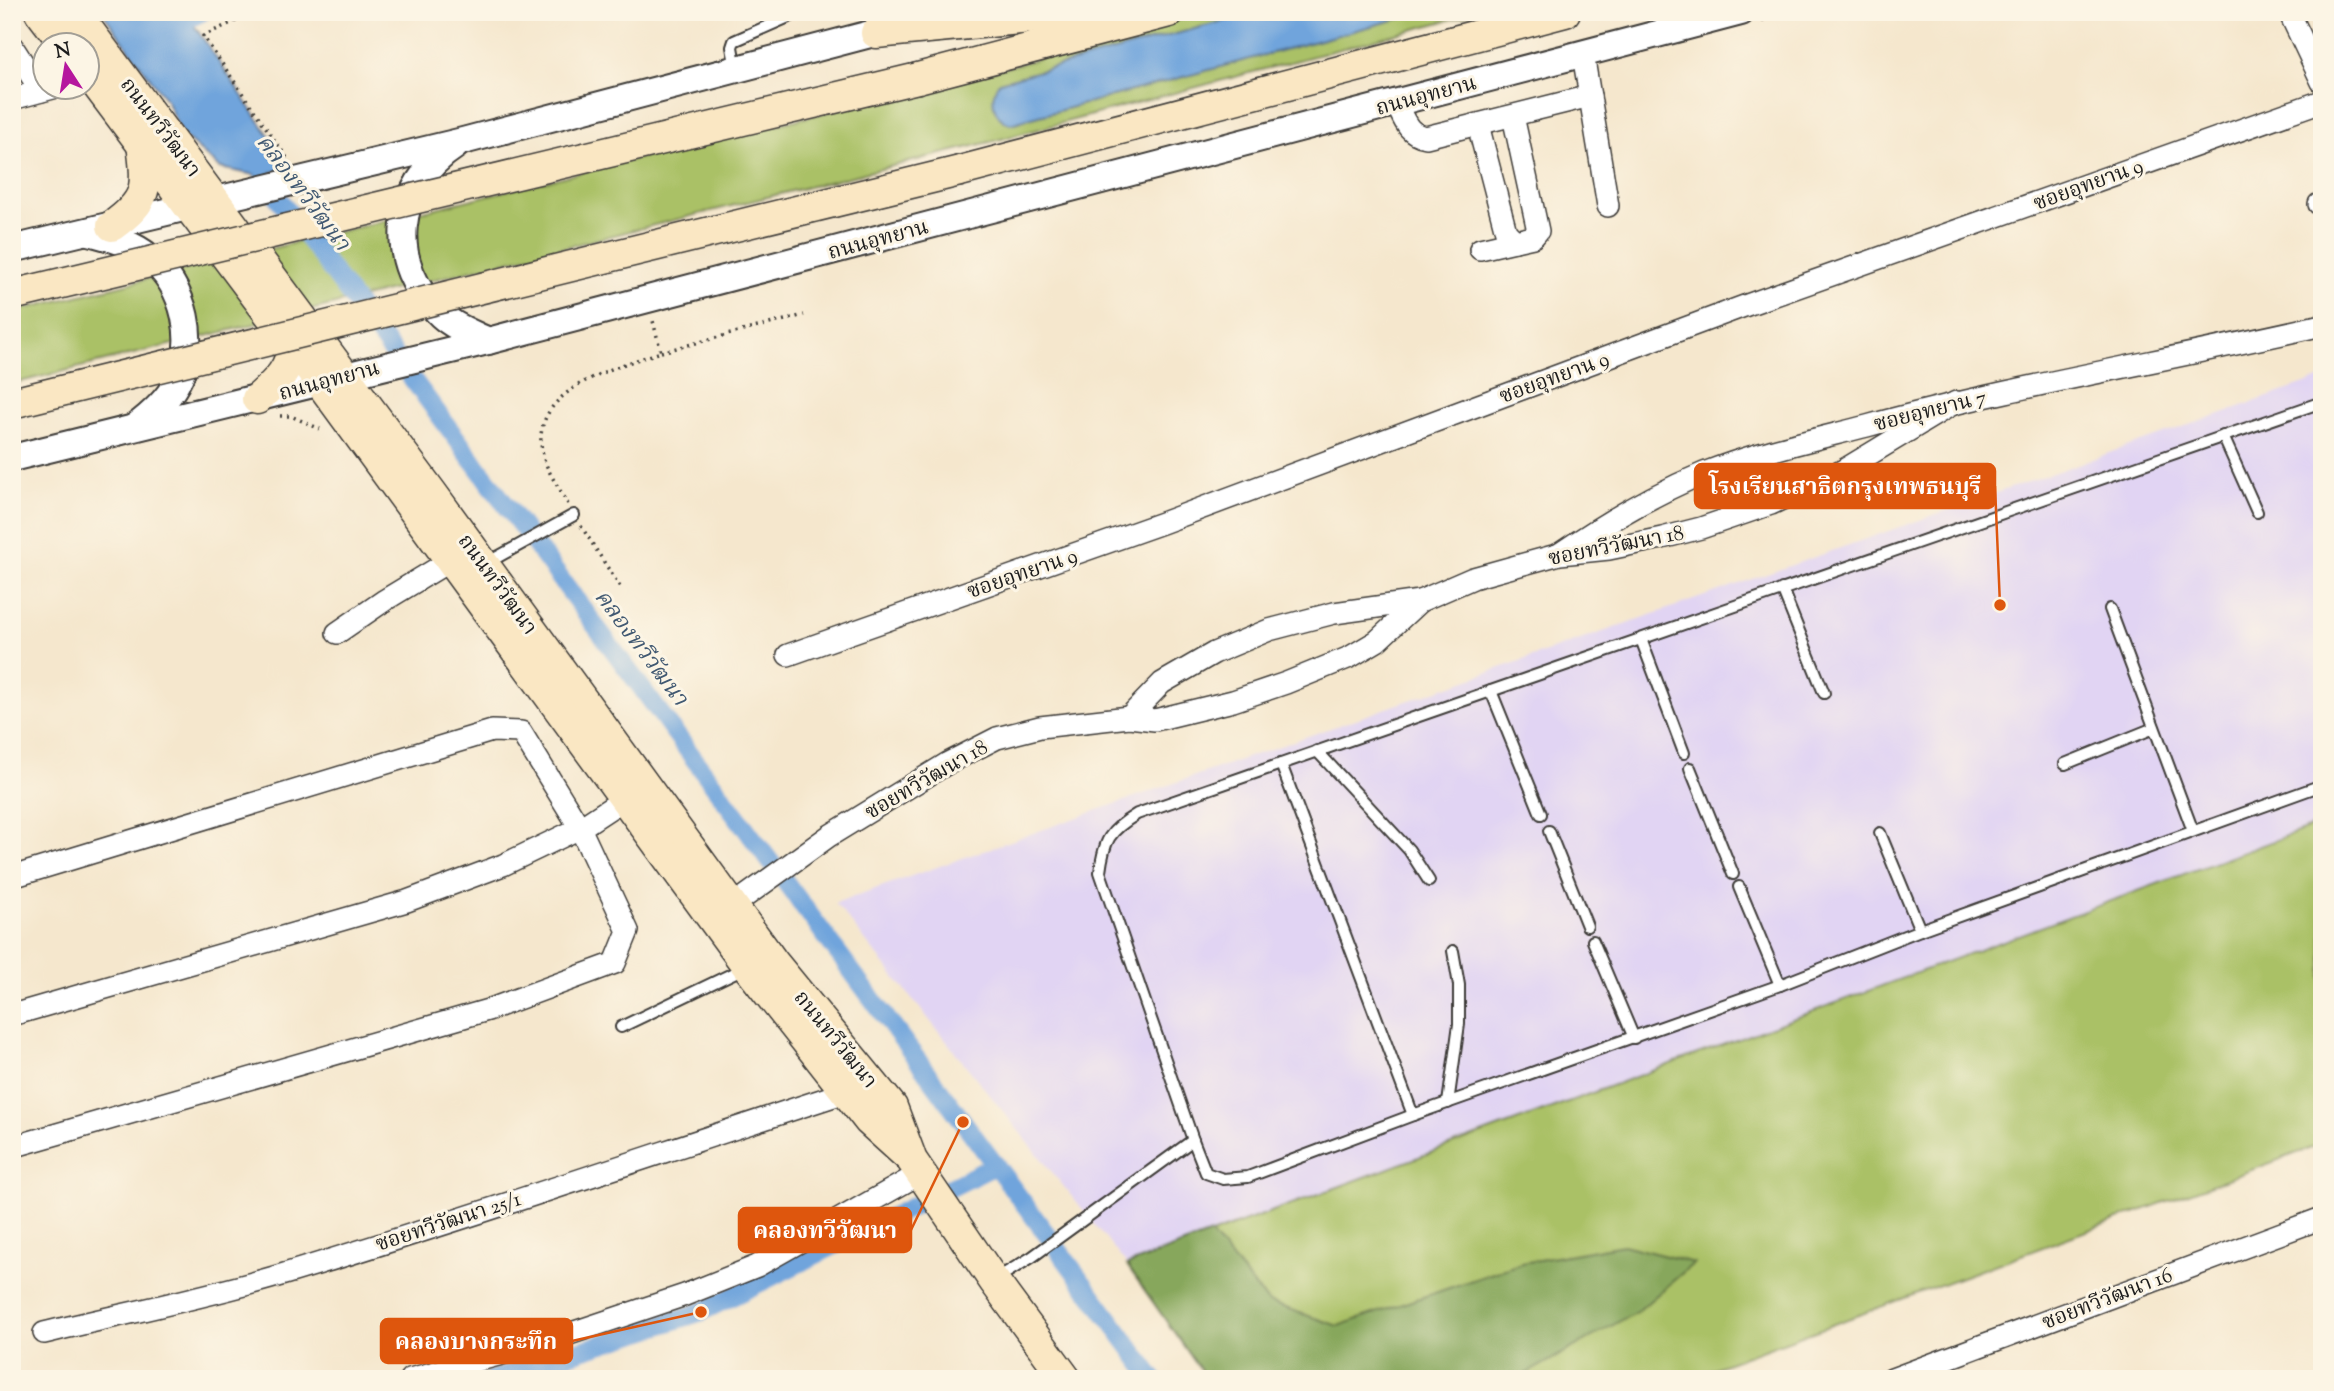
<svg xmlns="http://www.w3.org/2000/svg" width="2334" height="1391" viewBox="0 0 2334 1391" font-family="'Sorts Mill Goudy','Noto Serif Thai',serif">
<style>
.built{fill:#e1d4f3}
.green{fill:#aac166;stroke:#636e41;stroke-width:2}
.forest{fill:#87a75b;stroke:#52623c;stroke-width:2}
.water{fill:#6fa4dc;stroke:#46607c;stroke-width:2}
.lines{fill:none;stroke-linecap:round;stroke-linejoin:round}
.canal{stroke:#6fa4dc;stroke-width:19}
.service-casing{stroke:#3d3a37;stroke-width:14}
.minor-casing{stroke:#3d3a37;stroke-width:24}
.tertiary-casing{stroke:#3d3a37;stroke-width:30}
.secondary-casing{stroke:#3d3a37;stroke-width:33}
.path{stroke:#3d3a37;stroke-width:3.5;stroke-dasharray:2 5;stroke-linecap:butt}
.service{stroke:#fff;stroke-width:10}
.minor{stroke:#fff;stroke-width:21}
.tertiary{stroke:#fff;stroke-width:26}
.secondary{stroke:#fae7c3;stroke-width:30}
.secondary-bridge-casing{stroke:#3d3a37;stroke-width:33;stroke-linecap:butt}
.secondary-bridge{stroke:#fae7c3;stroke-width:30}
.labels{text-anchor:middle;stroke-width:6;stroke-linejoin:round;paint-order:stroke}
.street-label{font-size:21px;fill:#1c1c1c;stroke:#fcf5e5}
.water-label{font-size:23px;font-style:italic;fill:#415972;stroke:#fcf5e5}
.leader{fill:none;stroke:#de560d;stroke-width:2.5}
.callout-dot{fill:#de560d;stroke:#fcf5e5;stroke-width:2.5}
.callout{fill:#de560d;stroke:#de560d;stroke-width:2.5}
.callout-label{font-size:23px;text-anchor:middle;font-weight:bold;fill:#fff}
</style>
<rect width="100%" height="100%" fill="#fcf5e5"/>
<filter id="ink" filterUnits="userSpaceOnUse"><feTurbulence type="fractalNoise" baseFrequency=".0143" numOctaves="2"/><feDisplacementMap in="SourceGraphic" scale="14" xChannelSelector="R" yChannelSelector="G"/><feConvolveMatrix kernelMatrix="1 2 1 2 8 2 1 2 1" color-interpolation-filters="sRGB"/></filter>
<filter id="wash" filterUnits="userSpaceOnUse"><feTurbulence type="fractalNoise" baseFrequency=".00686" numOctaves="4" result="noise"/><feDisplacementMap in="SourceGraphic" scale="28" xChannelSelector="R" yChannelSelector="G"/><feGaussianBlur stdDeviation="1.57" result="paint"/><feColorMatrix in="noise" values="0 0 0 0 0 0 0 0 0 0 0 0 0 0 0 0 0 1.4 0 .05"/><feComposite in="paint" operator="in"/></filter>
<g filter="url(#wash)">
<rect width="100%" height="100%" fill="#f5e7cd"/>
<path class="built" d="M2322 378V832L1127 1265 835 903Z"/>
<g class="green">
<path d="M1207 12H1257L999 82 1010 124 1423 12H1479L998 140 12 384V312L979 75Z"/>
<path d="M2322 823V1144L1685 1379H1207L1127 1265Z"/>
</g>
<path class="forest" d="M1211 1234 1268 1302 1338 1326 1522 1263 1623 1245 1694 1263 1638 1311 1517 1379H1207L1127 1265Z"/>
<g class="water">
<path d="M102 12H185L292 169 255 175 220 168 182 135 166 100Z"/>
<path d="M1257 12H1423L1010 124C992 117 989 97 999 82Z"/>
</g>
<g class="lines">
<g class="canal">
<path d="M166 30 202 12"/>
<path d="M264 179 1154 1379"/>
<path d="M493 1379 701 1312 996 1165"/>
</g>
</g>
</g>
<g filter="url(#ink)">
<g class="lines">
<g class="service-casing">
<g id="service">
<path d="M736 69 732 47 734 41 800 12"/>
<path d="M2223 436 2257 512"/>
<path d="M485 564 574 515"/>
<path d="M1782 589 1824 693"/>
<path d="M2110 609 2193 831"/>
<path d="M1641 639 1684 753"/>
<path d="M1491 691 1541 814"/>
<path d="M1317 751 1409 850 1429 881"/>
<path d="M1281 764 1413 1115"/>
<path d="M2065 764 2154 728"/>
<path d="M1690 768 1733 874"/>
<path d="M1549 831 1587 926"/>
<path d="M1880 833 1920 930"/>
<path d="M1739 887 1780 985"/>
<path d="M1593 941 1634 1038"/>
<path d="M621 1027 744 968"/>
<path d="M1448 1103 1459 1024V985L1453 951"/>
<path d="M1193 1140 1206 1173 1223 1179 1248 1177 1413 1115 1780 985 1920 930 2322 785"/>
<path d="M996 1279 1032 1257 1193 1140 1100 872C1104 840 1109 831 1137 814L2322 402"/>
</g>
</g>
<g class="minor-casing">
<g id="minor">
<path d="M2289 12 2322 82"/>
<path d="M12 46 41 91"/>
<path d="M1583 54 1608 206"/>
<path d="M12 99 53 88"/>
<path d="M1396 103C1404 119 1407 134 1426 137L1590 96"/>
<path d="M1478 125 1506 232 1515 241 1533 237 1538 231 1513 116"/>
<path d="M2319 204 2322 202"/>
<path d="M1480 249 1515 241"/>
<path d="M1561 553C1606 522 1654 494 1704 473 1757 452 1813 440 1867 426 2017 385 2171 360 2322 325"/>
<path d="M337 633 385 600 451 560"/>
<path d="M788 655 1162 523 1747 305 2322 101"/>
<path d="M1129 717 1162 683 1214 653 1269 630 1334 613 1420 601"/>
<path d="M12 877 492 731 521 732 580 828 628 931 615 963 488 1010 12 1147"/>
<path d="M732 906 829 836 948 763 997 738 1040 727 1129 717 1155 720 1233 701 1286 683 1350 657 1377 641 1420 601 1473 578 1560 554 1609 549 1662 538 1701 528 1771 504 1842 471 1956 402"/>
<path d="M12 1015 407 901 503 865 580 828 624 799"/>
<path d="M44 1333C123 1314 203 1298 281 1275 471 1218 658 1153 846 1092"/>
<path d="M410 1379 542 1343 685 1295 757 1266 921 1173"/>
<path d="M1892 1379 2322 1218"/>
</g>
</g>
<g class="tertiary-casing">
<g id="tertiary">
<path d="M455 146C393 186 385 265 441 315 454 327 472 333 488 341"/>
<path d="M89 232C110 238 131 242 149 257 185 286 199 343 176 384 166 402 151 415 135 427"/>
<path d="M12 249 463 141 897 27"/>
<path d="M12 458 488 341 1741 12"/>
</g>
</g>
<g class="secondary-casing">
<g id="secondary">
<path d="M40 12 66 46"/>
<path d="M75 12 432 493 774 963 892 1107 910 1155"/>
<path d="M876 33 1094 12"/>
<path d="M88 73 292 344 747 966 869 1121 911 1159 994 1281 1066 1379"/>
<path d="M918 78 1169 12"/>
<path d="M960 171 1565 12"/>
<path d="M112 226C150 199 147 186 142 143"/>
<path d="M257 399C275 383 292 369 292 344"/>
</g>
</g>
<g class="path">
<path d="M255 12 203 36 289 161"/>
<path d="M1762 20 1790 12"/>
<path d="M661 352 804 315"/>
<path d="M280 416H291L320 429"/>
<path d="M568 504C560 489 547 472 543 455 526 390 616 367 661 352L653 321"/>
<path d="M581 526 620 587"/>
</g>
<use href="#service" class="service"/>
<use href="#minor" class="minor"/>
<use href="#tertiary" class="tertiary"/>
<use href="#secondary" class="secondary"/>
<g class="secondary-bridge-casing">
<g id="secondary-bridge">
<path d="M12 295 918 78"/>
<path d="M12 403 960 171"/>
</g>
</g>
<use href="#secondary-bridge" class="secondary-bridge"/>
</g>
</g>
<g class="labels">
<g class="street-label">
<text transform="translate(1426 95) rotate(-15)" y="7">ถนนอุทยาน</text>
<text transform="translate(161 127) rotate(53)" y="7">ถนนทวีวัฒนา</text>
<text transform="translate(2088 184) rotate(-20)" y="7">ซอยอุทยาน 9</text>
<text transform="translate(878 239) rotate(-15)" y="7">ถนนอุทยาน</text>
<text transform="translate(1554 377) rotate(-20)" y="7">ซอยอุทยาน 9</text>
<text transform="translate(329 380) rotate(-15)" y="7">ถนนอุทยาน</text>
<text transform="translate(1930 410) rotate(-14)" y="7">ซอยอุทยาน 7</text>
<text transform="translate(1616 545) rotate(-11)" y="7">ซอยทวีวัฒนา 18</text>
<text transform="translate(1022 573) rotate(-19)" y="7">ซอยอุทยาน 9</text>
<text transform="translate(498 584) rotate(54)" y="7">ถนนทวีวัฒนา</text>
<text transform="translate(926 779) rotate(-30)" y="7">ซอยทวีวัฒนา 18</text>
<text transform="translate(836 1039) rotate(51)" y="7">ถนนทวีวัฒนา</text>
<text transform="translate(448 1221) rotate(-18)" y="7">ซอยทวีวัฒนา 25/1</text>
<text transform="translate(2107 1298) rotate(-21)" y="7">ซอยทวีวัฒนา 16</text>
</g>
<g class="water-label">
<text transform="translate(304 192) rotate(53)" y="8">คลองทวีวัฒนา</text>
<text transform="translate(642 647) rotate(53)" y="8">คลองทวีวัฒนา</text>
</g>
</g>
<path class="leader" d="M2000 605L1995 486M963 1122L911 1230M701 1312L572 1341"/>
<g class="callout-dot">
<circle cx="2000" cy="605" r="7"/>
<circle cx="963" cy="1122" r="7"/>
<circle cx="701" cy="1312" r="7"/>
</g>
<g class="callout">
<rect x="1695" y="464" width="300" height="44" rx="7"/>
<rect x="739" y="1208" width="172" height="44" rx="7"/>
<rect x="381" y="1319" width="191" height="44" rx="7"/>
</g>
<g class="callout-label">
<text x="1845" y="494">โรงเรียนสาธิตกรุงเทพธนบุรี</text>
<text x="825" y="1238">คลองทวีวัฒนา</text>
<text x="476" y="1349">คลองบางกระทึก</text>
</g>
<rect width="2334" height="1391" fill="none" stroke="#fcf5e5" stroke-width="42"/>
<g transform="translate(66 66) rotate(348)"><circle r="33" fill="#fcf5e5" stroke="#a29e95" stroke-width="2"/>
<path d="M0-5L12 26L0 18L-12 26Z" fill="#b5179e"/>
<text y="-10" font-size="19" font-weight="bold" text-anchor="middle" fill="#1c1c1c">N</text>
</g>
</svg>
